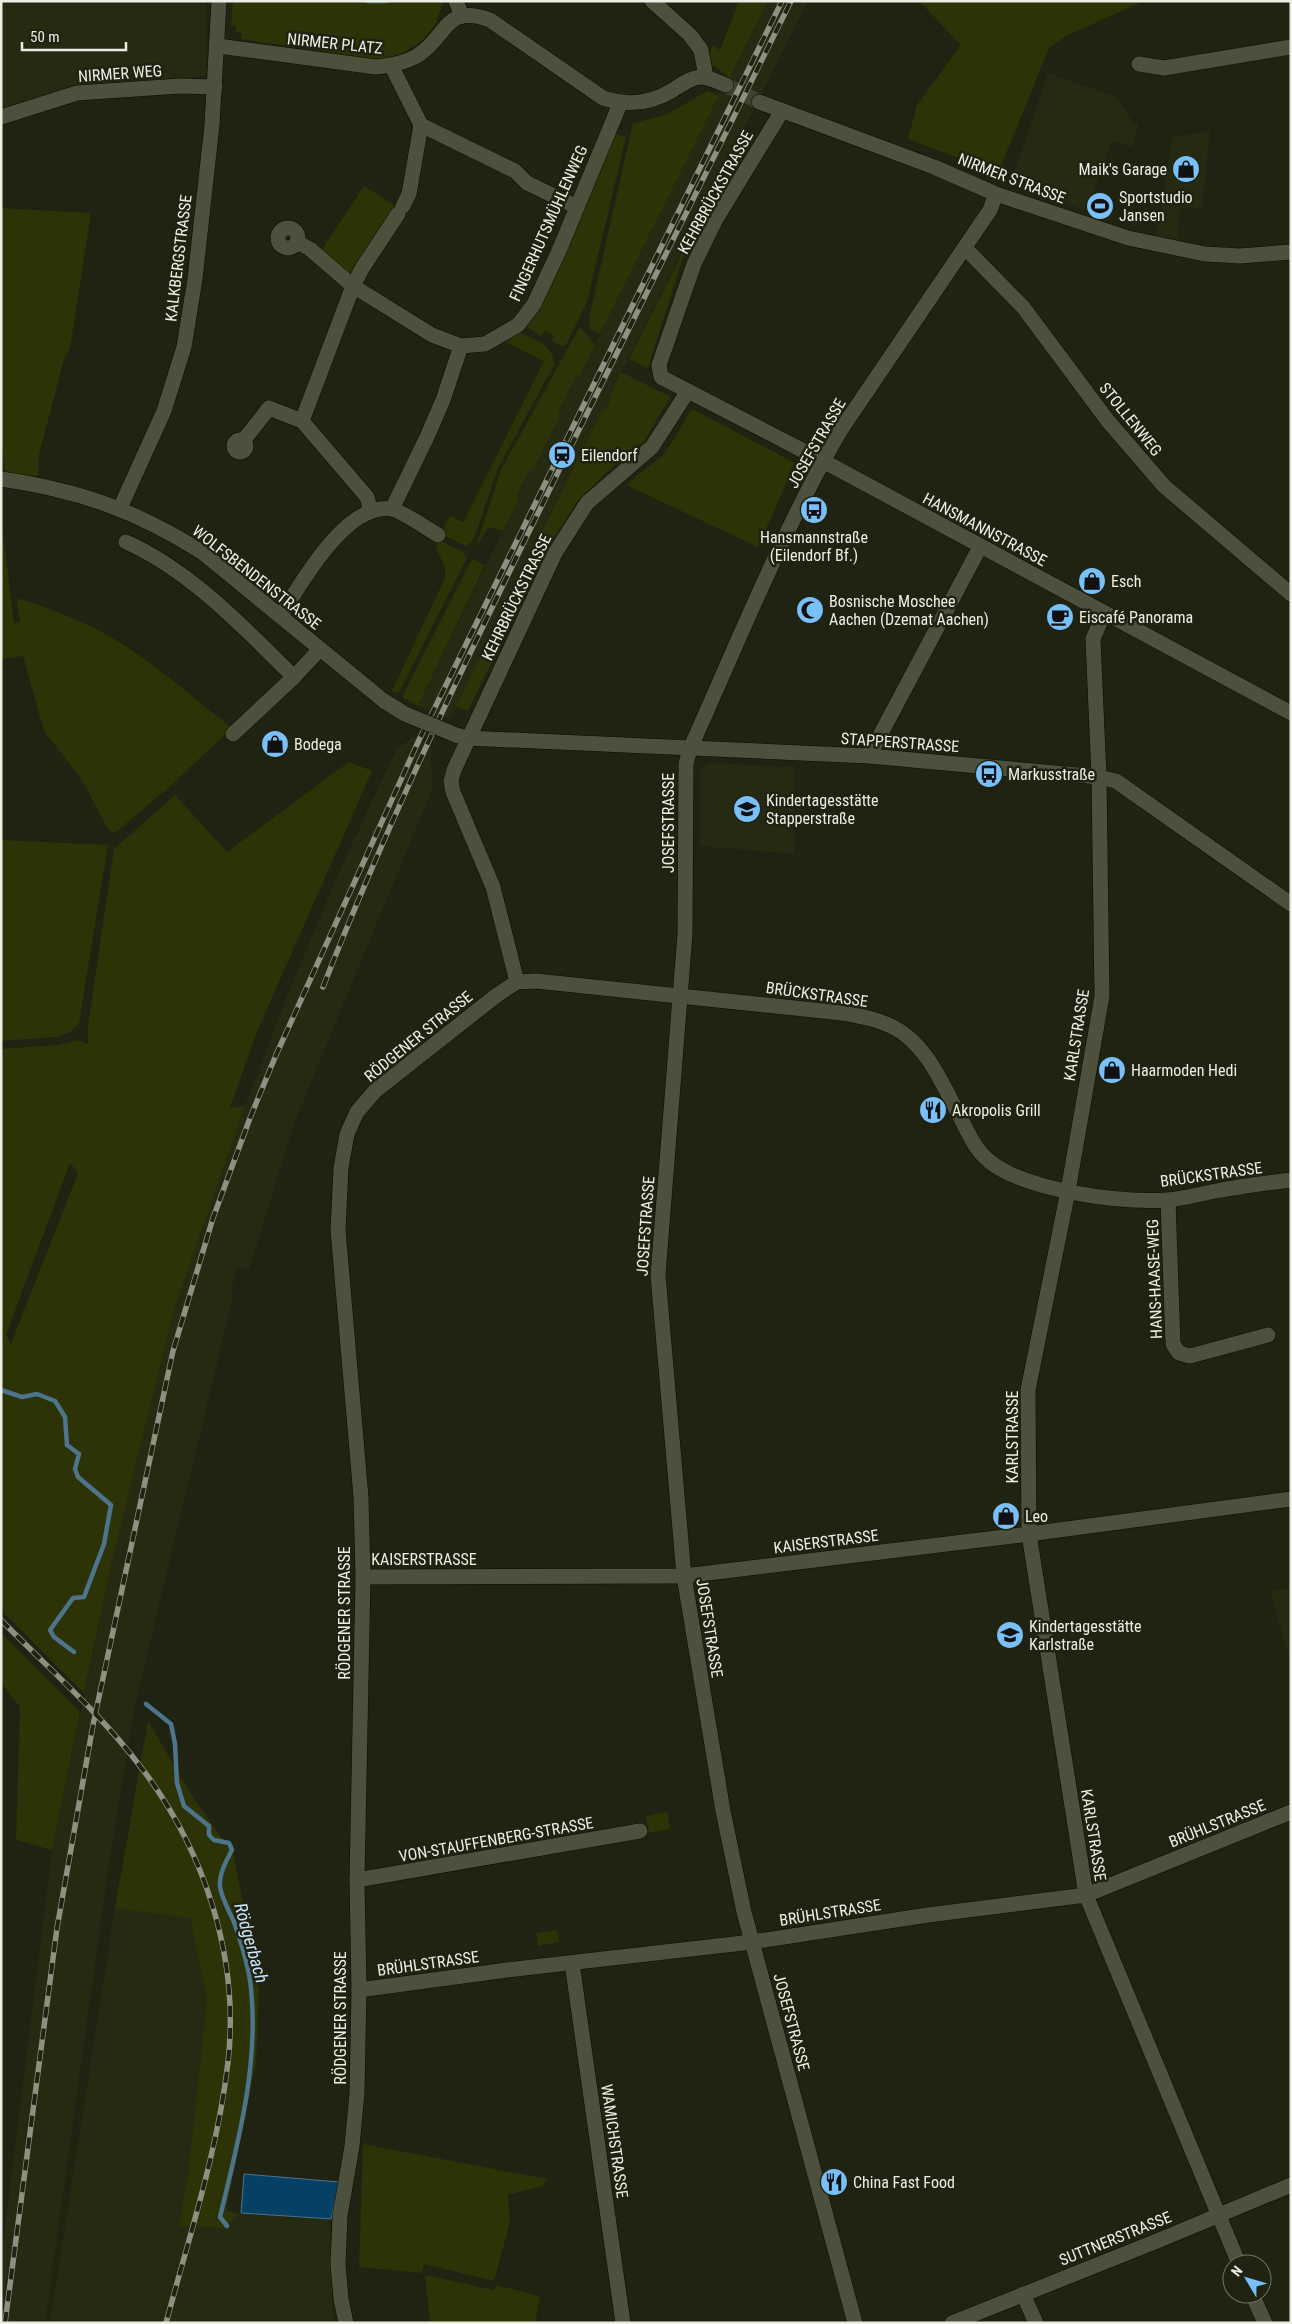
<svg xmlns="http://www.w3.org/2000/svg" width="1292" height="2324" viewBox="0 0 1292 2324" font-family="'Roboto Condensed',sans-serif">
<style>
.built{fill:#272a12}
.green{fill:#2e3207;fill-rule:evenodd}
.water{fill:#074065;stroke:#4c748b}
.lines{fill:none;stroke-linecap:round;stroke-linejoin:round}
.stream{stroke:#4c748b;stroke-width:4.5}
.minor-tunnel{stroke:#3f4130;stroke-width:15;stroke-dasharray:15 8;stroke-linecap:butt}
.minor-casing{stroke:#0a0c01;stroke-width:16}
.minor{stroke:#4d503d;stroke-width:15}
.rail-casing{stroke:#8e9082;stroke-width:5.5}
.rail{stroke:#202311;stroke-width:4;stroke-dasharray:11;stroke-linecap:butt}
.minor-bridge-casing{stroke:#0a0c01;stroke-width:16;stroke-linecap:butt}
.minor-bridge{stroke:#4d503d;stroke-width:15}
.labels{text-anchor:middle;stroke-width:5;stroke-linejoin:round;paint-order:stroke}
.street-label{font-size:16px;fill:#eceee3;stroke:#202311}
.poi-label{font-size:16px;fill:#eceee3;stroke:#202311;text-anchor:start}
.water-label{font-size:18px;font-style:italic;fill:#c7e4fc;stroke:#202311}
</style>
<rect width="100%" height="100%" fill="#202311"/>
<g class="built">
<path d="M1 1H206V76L75 86 1 109Z"/>
<path d="M768 1H808L609 397 611 399 605 411 602 410 450 719 418 706 518 500 516 498 530 469 533 470 560 414 558 412 576 376 579 377 717 98Z"/>
<path d="M1048 73 1117 97 1132 122 1139 124 1132 147 1112 140 1087 211 1011 182Z"/>
<path d="M1210 131 1202 209 1180 208 1177 241 1156 236 1173 137Z"/>
<path d="M413 737 431 745 432 790 295 1121 249 1270 237 1267 231 1291 233 1297 134 1709 108 1871 45 2323H1V2258L52 1850 113 1557 174 1310 245 1106 287 996 339 872 396 750Z"/>
<path d="M711 763 794 767 795 854 700 846V772L704 766Z"/>
<path d="M1291 1588V1663L1270 1591Z"/>
<path d="M115 1908 190 1917 207 1999 188 2175 179 2226 224 2228 239 2214 330 2220 333 2323H50Z"/>
</g>
<g class="green">
<path d="M233 1H443L436 24 423 40 403 53 389 57 376 59 241 39 242 33 236 32V26H231Z"/>
<path d="M739 1H768L729 78 715 66H710L708 56 713 45 720 50Z"/>
<path d="M919 1H1144L1066 36 1049 48 998 173 908 139 917 105 961 45Z"/>
<path d="M707 91 719 95 600 334 590 329 589 318 633 123 666 115Z"/>
<path d="M744 130 751 135V145L705 215 683 257 648 368 629 359Z"/>
<path d="M615 134 626 137 587 302 566 345 561 346 552 341 554 336 545 331 541 336 527 327 540 307Z"/>
<path d="M364 186 397 207 356 271 348 273 321 251Z"/>
<path d="M1 208 91 213 70 349 64 359 39 455 38 476 5 473 1 444Z"/>
<path d="M579 328 582 329 595 345 579 377 576 376 558 412 561 414 533 470 530 469 516 497 519 499 503 531 488 527 475 549 501 470Z"/>
<path d="M520 332C535 340 554 345 554 365L498 468 478 527 472 542 466 546 441 534 450 516 463 522 544 361 506 342Z"/>
<path d="M621 372 669 396 670 398 644 441 608 471 579 499 547 549 468 711 456 706 602 410 605 411 611 399 609 398Z"/>
<path d="M692 409 795 463 758 547 626 485 665 453Z"/>
<path d="M1 518 14 623 20 622 17 598C44 607 71 616 96 629 145 654 188 694 232 728L168 788 117 831 113 833 108 829 82 780 44 731 23 656 1 659Z"/>
<path d="M439 540 463 552 467 558 399 692 396 693 392 691 445 578V568L436 547Z"/>
<path d="M472 559 485 565 418 706 403 698V695Z"/>
<path d="M349 762 372 771 256 1034 230 1108 245 1106 174 1310 113 1557 84 1693 1 1610V1049L58 1045 78 1040 88 1044V1025L114 849 175 795 227 852ZM70 1163 78 1173 11 1344 6 1335Z"/>
<path d="M1 840 108 845 79 1023 70 1032 56 1037 1 1041Z"/>
<path d="M1 1633 80 1712 52 1850 16 1840 20 1707 1 1683Z"/>
<path d="M148 1721 191 1794 234 1856 259 1989 256 2063 226 2210 239 2214 224 2228 179 2226 188 2175 207 1999 190 1918 115 1908Z"/>
<path d="M667 1812 670 1829 649 1833 646 1816Z"/>
<path d="M557 1930 559 1942 538 1946 536 1933Z"/>
<path d="M363 2144 547 2179 543 2186 508 2195 510 2222 494 2281 424 2264 422 2273 359 2267Z"/>
<path d="M425 2275 494 2290 496 2285 540 2296 535 2323H430Z"/>
</g>
<path class="water" d="M244 2174 339 2182 331 2219 241 2213Z"/>
<g class="lines">
<g class="stream">
<path d="M368 1H386"/>
<path d="M1 1390 22 1397 37 1394 55 1401 65 1417 67 1445 79 1454 75 1469 78 1477 111 1505 104 1544 84 1597 73 1598 50 1630 54 1637 74 1652"/>
<path d="M146 1704 171 1724 175 1744 177 1783 184 1806 209 1826V1835L214 1840 229 1843 232 1850C226 1861 219 1874 220 1886 221 1897 229 1911 234 1922 241 1942 249 1967 251 1988 259 2066 238 2142 220 2217L227 2226"/>
</g>
<path class="minor-tunnel" d="M726 85 759 102"/>
<g class="minor-casing">
<g id="minor">
<path d="M456 1 462 16"/>
<path d="M652 1 690 35 701 50 706 77"/>
<path d="M218 46 376 67C390 66 404 63 417 56 448 37 444 3 490 20L603 98C628 106 650 104 673 90 681 85 690 78 700 77 709 77 718 82 726 85"/>
<path d="M1139 64 1164 68 1291 47"/>
<path d="M391 65 421 125 515 171 527 183 577 207"/>
<path d="M759 102 934 167 996 194 1128 238 1205 254 1240 256 1291 252"/>
<path d="M782 111 716 219 694 264 659 365 661 377 823 461 1291 713"/>
<path d="M1 117 77 93 180 86 215 87"/>
<path d="M403 206 409 194 421 125"/>
<circle cx="288" cy="238" r="10"/>
<path d="M297 242 310 249 353 286 432 335 461 346 485 344 518 325 534 304 558 253 620 104"/>
<path d="M965 248 1023 307 1108 421 1164 486 1291 594"/>
<path d="M302 421 353 286 363 267 398 214"/>
<path d="M427 437 443 400 461 346"/>
<circle cx="240" cy="446" r="6"/>
<path d="M243 441 269 408 302 421 367 497 371 511"/>
<path d="M1 479C78 490 138 511 203 553L384 701 405 714"/>
<path d="M120 508 164 411 184 347 195 279 212 125 219 1"/>
<path d="M392 509 426 439"/>
<path d="M126 542C191 571 244 628 294 677"/>
<path d="M1104 613 1093 639 1099 777 1102 996 1068 1191 1028 1390 1029 1534 1086 1895 1239 2264"/>
<path d="M281 615C301 583 346 502 392 509 401 511 428 529 438 535"/>
<path d="M233 734 294 677 320 649"/>
<path d="M456 735 467 738 869 756 1099 777 1116 781 1291 904"/>
<path d="M869 756 980 547"/>
<path d="M517 982 493 887 453 792 451 781 454 770 555 553 587 503 652 447 688 391"/>
<path d="M1168 1200 1173 1344 1179 1353 1190 1356 1268 1335"/>
<path d="M363 1577 684 1576 1029 1534 1291 1499"/>
<path d="M357 1880 640 1831"/>
<path d="M572 1963 623 2323"/>
<path d="M359 1990 507 1970 752 1942 928 1915 1086 1895 1291 1812"/>
<path d="M1023 2294 1036 2323"/>
<path d="M1252 2294 1265 2323"/>
<path d="M346 2323 341 2299 338 2264 340 2216 352 2146 357 2093 359 1990 357 1880 363 1577 361 1497 338 1230 341 1168 347 1134 357 1112 375 1091 497 995 517 982 536 981 842 1013C860 1016 877 1019 893 1027 927 1044 943 1086 960 1117 968 1132 975 1150 989 1161 1026 1191 1121 1203 1167 1200 1183 1199 1200 1194 1216 1191 1241 1186 1266 1183 1291 1180"/>
<path d="M855 2323 744 1912 723 1811 684 1576 658 1275 685 934 686 764 690 749C738 642 782 532 840 431L990 210 996 194"/>
<path d="M952 2323 1162 2239 1291 2185"/>
</g>
</g>
<use href="#minor" class="minor"/>
<g class="rail-casing">
<g id="rail">
<path d="M323 987C396 801 484 623 572 444 645 296 718 149 791 1"/>
<path d="M1 1620C48 1668 100 1713 140 1766 204 1849 240 1957 228 2062 218 2150 189 2237 166 2323"/>
<path d="M5 2323 57 1928 93 1725 173 1351 213 1218 250 1118 276 1055 419 740 782 1"/>
</g>
</g>
<use href="#rail" class="rail"/>
<g class="minor-bridge-casing">
<path id="minor-bridge" d="M405 714 456 735"/>
</g>
<use href="#minor-bridge" class="minor-bridge"/>
</g>
<defs>
<g id="shop-disc" transform="scale(1.4375)"><circle r="9.5" fill="#79bff8" stroke="#202311"/><path d="M-5-2.5h2.3a2.7 3.5 0 0 1 5.4 0H5L5.5 6h-11ZM-1.5-2.5h3a1.5 2.3 0 0 0-3 0Z" fill="#111"/></g>
<g id="stadium-disc" transform="scale(1.4375)"><circle r="9.5" fill="#79bff8" stroke="#202311"/><path d="M0-5a6.5 5 0 1 0 0 10a6.5 5 0 1 0 0-10ZM-3.5-1.8h7v3.6h-7Z" fill="#111"/></g>
<g id="station-disc" transform="scale(1.4375)"><circle r="9.5" fill="#79bff8" stroke="#202311"/><path d="M-3-6H3Q5-6 5-4V2Q5 4 3 4L4.5 6H3L1.5 4h-3L-3 6H-4.5L-3 4Q-5 4-5 2V-4Q-5-6-3-6ZM-3.5-4v3h7v-3ZM-3.5 1v1.5H-2V1ZM2 1v1.5H3.5V1Z" fill="#111"/></g>
<g id="bus-disc" transform="scale(1.4375)"><circle r="9.5" fill="#79bff8" stroke="#202311"/><path d="M-5-6H5V4H4V6H2V4H-2V6H-4V4H-5ZM-3.5-4V0h7V-4ZM-3.5 1.2v1.5H-2V1.2ZM2 1.2v1.5H3.5V1.2Z" fill="#111"/></g>
<g id="mosque-disc" transform="scale(1.4375)"><circle r="9.5" fill="#79bff8" stroke="#202311"/><path d="M3.5-4.9A6 6 0 1 0 3.5 4.9A5 5 0 1 1 3.5-4.9Z" fill="#111"/></g>
<g id="cafe-disc" transform="scale(1.4375)"><circle r="9.5" fill="#79bff8" stroke="#202311"/><path d="M-5.5-4.5H6V0H3Q3 3.5 0 3.5H-2.5Q-5.5 3.5-5.5 0ZM3-3.2v2h1.7v-2ZM-6 4.5H4V6H-6Z" fill="#111"/></g>
<g id="school-disc" transform="scale(1.4375)"><circle r="9.5" fill="#79bff8" stroke="#202311"/><path d="M0-5L7-2L0 1L-7-2ZM-4 1L0 2.5L4 1V4Q0 6-4 4Z" fill="#111"/></g>
<g id="restaurant-disc" transform="scale(1.4375)"><circle r="9.5" fill="#79bff8" stroke="#202311"/><path d="M-5-6h1v4h1v-4h1v4h1v-4h1v5L-1.5 .5V6h-2V.5L-5-1ZM5-6V6H3V1.5H1.5Q1.5-4 5-6Z" fill="#111"/></g>
</defs>
<g fill-rule="evenodd">
<use href="#shop-disc" x="1186" y="169"/>
<use href="#stadium-disc" x="1100" y="206"/>
<use href="#station-disc" x="562" y="455"/>
<use href="#bus-disc" x="814" y="510"/>
<use href="#shop-disc" x="1092" y="581"/>
<use href="#mosque-disc" x="810" y="610"/>
<use href="#cafe-disc" x="1060" y="617"/>
<use href="#shop-disc" x="275" y="744"/>
<use href="#bus-disc" x="989" y="774"/>
<use href="#school-disc" x="747" y="809"/>
<use href="#shop-disc" x="1112" y="1070"/>
<use href="#restaurant-disc" x="933" y="1110"/>
<use href="#shop-disc" x="1006" y="1516"/>
<use href="#school-disc" x="1010" y="1635"/>
<use href="#restaurant-disc" x="834" y="2182"/>
</g>
<g class="labels">
<g class="street-label">
<text transform="translate(335 43) rotate(6)" y="6">NIRMER PLATZ</text>
<text transform="translate(120 73) rotate(-4)" y="6">NIRMER WEG</text>
<text transform="translate(1012 178) rotate(21)" y="6">NIRMER STRASSE</text>
<text transform="translate(715 192) rotate(-61)" y="6">KEHRBRÜCKSTRASSE</text>
<text transform="translate(548 223) rotate(-66)" y="6">FINGERHUTSMÜHLENWEG</text>
<text transform="translate(178 258) rotate(-83)" y="6">KALKBERGSTRASSE</text>
<text transform="translate(1131 419) rotate(51)" y="6">STOLLENWEG</text>
<text transform="translate(816 443) rotate(-60)" y="6">JOSEFSTRASSE</text>
<text transform="translate(985 529) rotate(28)" y="6">HANSMANNSTRASSE</text>
<text transform="translate(257 577) rotate(38)" y="6">WOLFSBENDENSTRASSE</text>
<text transform="translate(516 597) rotate(-64)" y="6">KEHRBRÜCKSTRASSE</text>
<text transform="translate(900 742) rotate(4)" y="6">STAPPERSTRASSE</text>
<text transform="translate(668 823) rotate(-90)" y="6">JOSEFSTRASSE</text>
<text transform="translate(817 994) rotate(8)" y="6">BRÜCKSTRASSE</text>
<text transform="translate(1076 1035) rotate(-81)" y="6">KARLSTRASSE</text>
<text transform="translate(418 1036) rotate(-39)" y="6">RÖDGENER STRASSE</text>
<text transform="translate(1211 1174) rotate(-8)" y="6">BRÜCKSTRASSE</text>
<text transform="translate(645 1226) rotate(-86)" y="6">JOSEFSTRASSE</text>
<text transform="translate(1154 1279) rotate(-92)" y="6">HANS-HAASE-WEG</text>
<text transform="translate(1012 1437) rotate(-90)" y="6">KARLSTRASSE</text>
<text transform="translate(826 1541) rotate(-7)" y="6">KAISERSTRASSE</text>
<text x="424" y="1565">KAISERSTRASSE</text>
<text transform="translate(344 1613) rotate(-90)" y="6">RÖDGENER STRASSE</text>
<text transform="translate(710 1628) rotate(81)" y="6">JOSEFSTRASSE</text>
<text transform="translate(1217 1823) rotate(-22)" y="6">BRÜHLSTRASSE</text>
<text transform="translate(1094 1835) rotate(81)" y="6">KARLSTRASSE</text>
<text transform="translate(496 1839) rotate(-10)" y="6">VON-STAUFFENBERG-STRASSE</text>
<text transform="translate(830 1912) rotate(-9)" y="6">BRÜHLSTRASSE</text>
<text transform="translate(428 1963) rotate(-8)" y="6">BRÜHLSTRASSE</text>
<text transform="translate(340 2018) rotate(-90)" y="6">RÖDGENER STRASSE</text>
<text transform="translate(792 2022) rotate(75)" y="6">JOSEFSTRASSE</text>
<text transform="translate(615 2141) rotate(82)" y="6">WAMICHSTRASSE</text>
<text transform="translate(1115 2238) rotate(-22)" y="6">SUTTNERSTRASSE</text>
</g>
<g class="poi-label">
<text x="1167" y="175" text-anchor="end">Maik's Garage</text>
<text x="1119" y="203">Sportstudio<tspan x="1119" dy="18">Jansen</tspan></text>
<text x="581" y="461">Eilendorf</text>
<text x="814" y="543" text-anchor="middle">Hansmannstraße<tspan x="814" dy="18">(Eilendorf Bf.)</tspan></text>
<text x="1111" y="587">Esch</text>
<text x="829" y="607">Bosnische Moschee<tspan x="829" dy="18">Aachen (Dzemat Aachen)</tspan></text>
<text x="1079" y="623">Eiscafé Panorama</text>
<text x="294" y="750">Bodega</text>
<text x="1008" y="780">Markusstraße</text>
<text x="766" y="806">Kindertagesstätte<tspan x="766" dy="18">Stapperstraße</tspan></text>
<text x="1131" y="1076">Haarmoden Hedi</text>
<text x="952" y="1116">Akropolis Grill</text>
<text x="1025" y="1522">Leo</text>
<text x="1029" y="1632">Kindertagesstätte<tspan x="1029" dy="18">Karlstraße</tspan></text>
<text x="853" y="2188">China Fast Food</text>
</g>
<g class="water-label">
<text transform="translate(251 1943) rotate(74)" y="6">Rödgerbach</text>
</g>
</g>
<rect width="1292" height="2324" fill="none" stroke="#eceee3" stroke-width="5"/>
<g transform="translate(1247 2279) rotate(308)"><circle r="24" fill="#202311" stroke="#727465"/>
<path d="M0-4L9 19L0 12L-9 19Z" fill="#79bff8"/>
<text y="-8" font-size="14" font-weight="bold" text-anchor="middle" fill="#eceee3">N</text>
</g>
<path d="M22 42v8h104v-8" fill="none" stroke="#eceee3" stroke-width="2.5"/>
<text x="30" y="42" font-size="15" fill="#eceee3" stroke="#202311" stroke-width="4" paint-order="stroke">50 m</text>
</svg>
